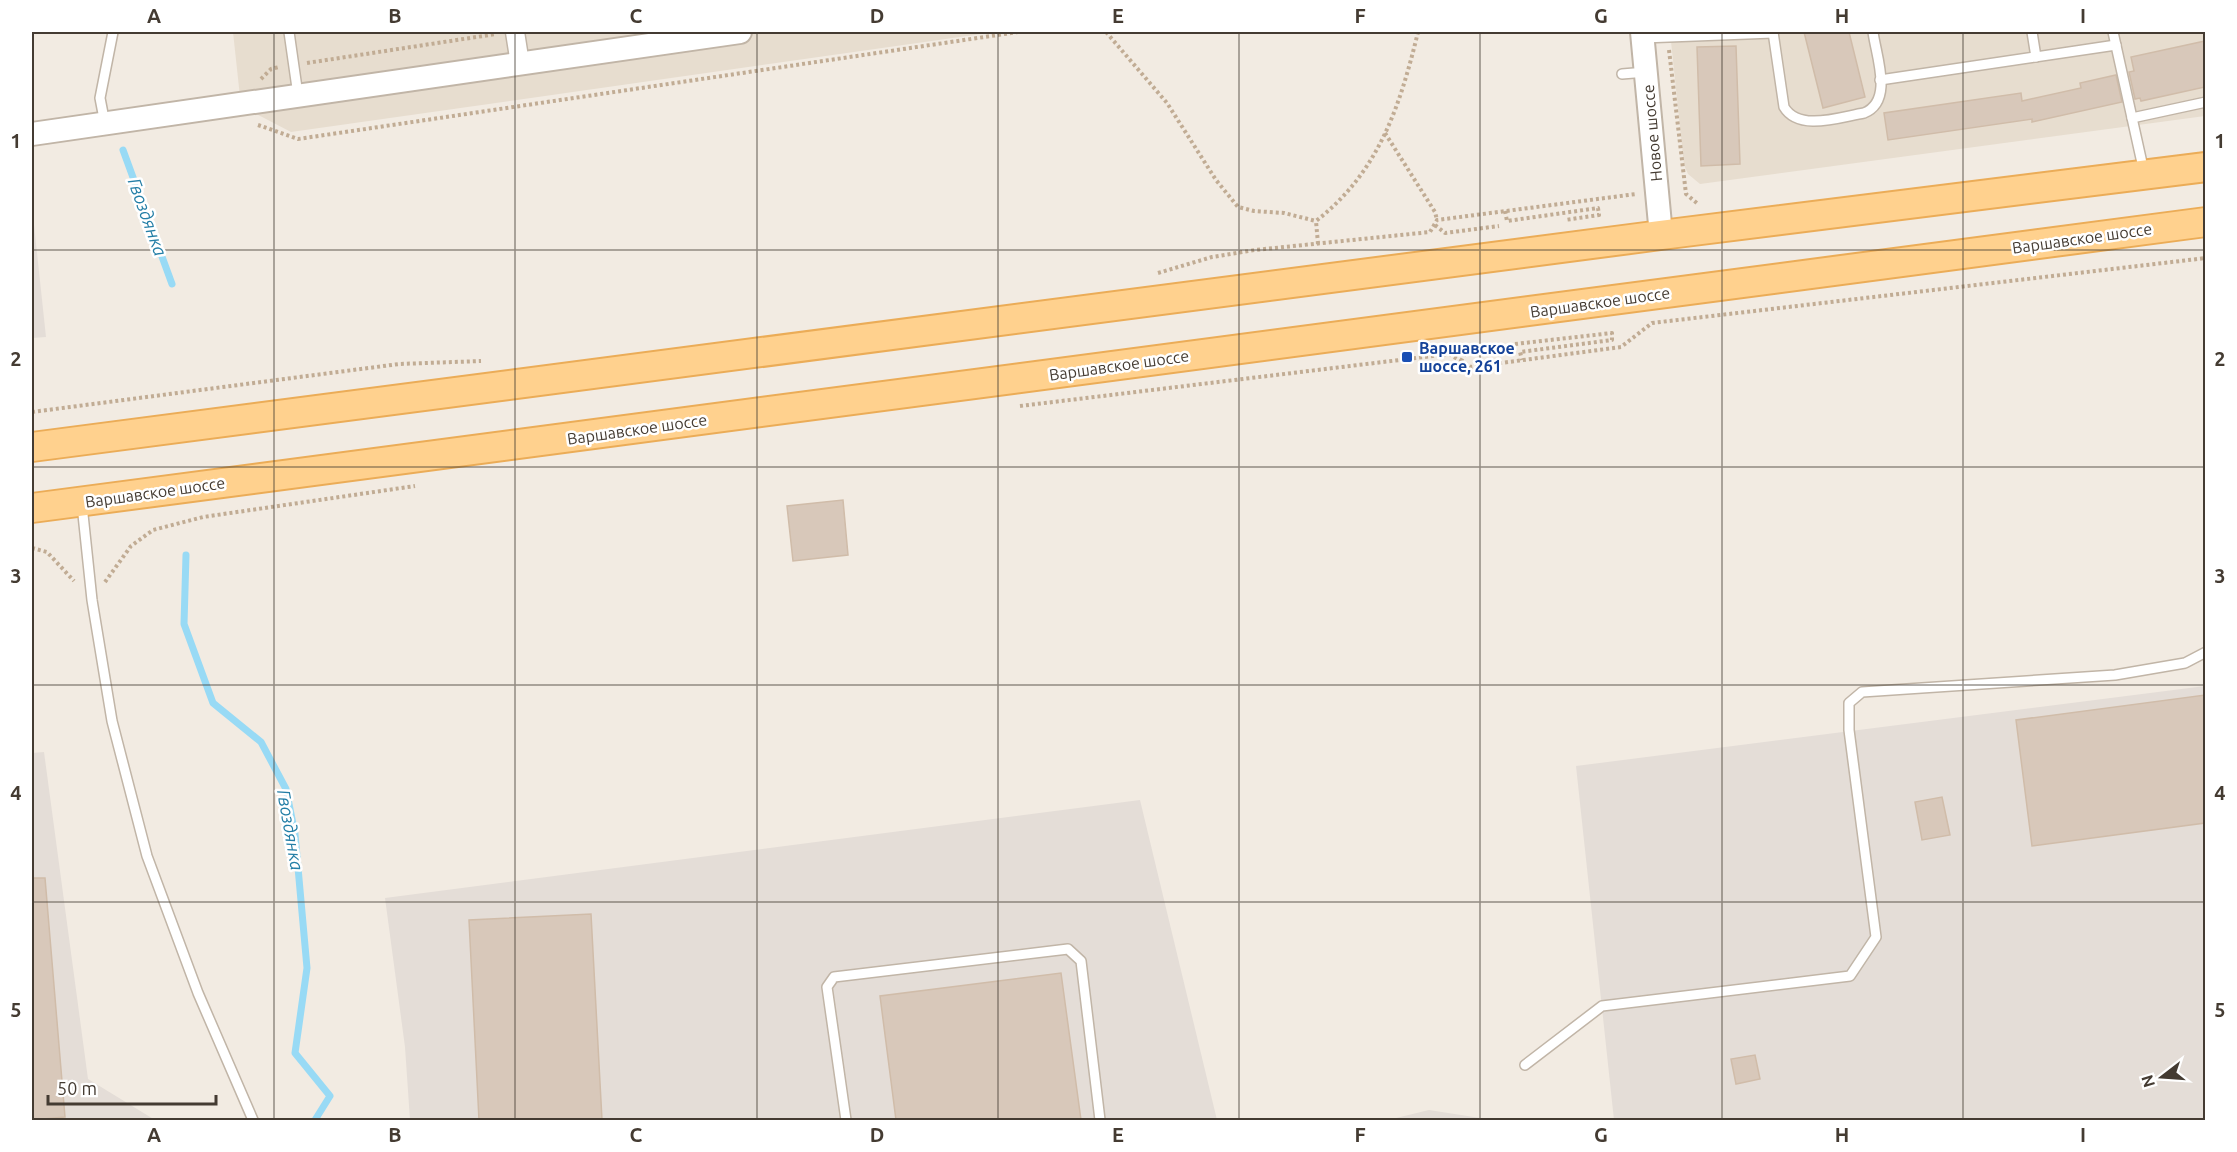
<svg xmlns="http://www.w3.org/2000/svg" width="2237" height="1152" viewBox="0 0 2237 1152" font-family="Ubuntu,sans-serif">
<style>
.residential{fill:#e7ddcf}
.industrial{fill:#e4ddd7}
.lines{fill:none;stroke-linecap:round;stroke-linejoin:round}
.stream{stroke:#98daf5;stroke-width:7}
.building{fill:#d8c8ba;stroke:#d0bca9;stroke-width:1.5}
.service-casing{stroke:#c1b5a7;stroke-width:12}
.minor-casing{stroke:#c1b5a7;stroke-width:21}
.tertiary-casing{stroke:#c1b5a7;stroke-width:26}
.primary-casing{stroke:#ebac57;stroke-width:32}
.path{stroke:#c1ac94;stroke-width:4;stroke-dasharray:3 3;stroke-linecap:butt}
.service{stroke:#fff;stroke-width:9}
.minor{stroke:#fff;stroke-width:18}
.tertiary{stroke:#fff;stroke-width:22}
.primary{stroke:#ffd18e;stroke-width:28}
.grid{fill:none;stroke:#443b32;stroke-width:1.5;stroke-opacity:0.55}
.transit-dot{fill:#1a4fb4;stroke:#fff;stroke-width:2}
.labels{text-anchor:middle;stroke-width:5;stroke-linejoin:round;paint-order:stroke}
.street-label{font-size:16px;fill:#443b32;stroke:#fff}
.transit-label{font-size:16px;font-weight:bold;fill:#164399;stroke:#fff;text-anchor:start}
.water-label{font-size:18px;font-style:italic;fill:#237ea6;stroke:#fff}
.neatline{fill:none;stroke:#443b32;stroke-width:2}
.grid-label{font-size:20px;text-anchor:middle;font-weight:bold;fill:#443b32}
</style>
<rect width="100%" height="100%" fill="#f2ebe2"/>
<g class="residential">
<path d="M233 32H995L291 132 241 106Z"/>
<path d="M1670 32H2205V116L1700 184 1688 174 1684 165Z"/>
</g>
<g class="industrial">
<path d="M32 206 46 337 32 338Z"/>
<path d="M2205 686V1120H1614L1576 766Z"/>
<path d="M44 752 88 1079 155 1120H32V753Z"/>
<path d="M1140 800 1217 1120H410L405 1047 385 898Z"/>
<path d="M1429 1110 1493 1120H1388Z"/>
</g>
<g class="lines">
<g class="stream">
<path d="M123 150 172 284"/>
<path d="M186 555 184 624 213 703 261 742 286 789 295 834 307 968 295 1053 330 1096 315 1120"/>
</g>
</g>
<g class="building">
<path d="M1804 32H1849L1865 97 1823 108Z"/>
<path d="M2205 41V87L2141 101 2140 98 2135 99 2129 72 2134 71 2131 57Z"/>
<path d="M1736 46 1740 164 1701 166 1697 47Z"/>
<path d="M2116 75 2122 102 2032 122V119L1888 140 1884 113 2021 93 2022 101 2081 88 2080 83Z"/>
<path d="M843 500 848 555 793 561 787 506Z"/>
<path d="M2205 695V823L2032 846 2016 720Z"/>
<path d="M1942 797 1950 835 1922 840 1915 802Z"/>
<path d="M32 878H45L65 1117 32 1120Z"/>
<path d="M591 914 602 1120H479L469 920Z"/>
<path d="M1061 973 1081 1120H896L880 996Z"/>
<path d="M1755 1055 1760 1079 1736 1084 1731 1059Z"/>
</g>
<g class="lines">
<g class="service-casing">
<g id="service">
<path d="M289 32 298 95"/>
<path d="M1773 32 1784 107C1799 132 1840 117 1864 113 1894 101 1876 56 1873 32"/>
<path d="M2032 32 2036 57"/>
<path d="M2113 32 2144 172"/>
<path d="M1643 38 1773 33"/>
<path d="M1622 74 1646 72"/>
<path d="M1880 80 2116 45"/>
<path d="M2132 118 2206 102"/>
<path d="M105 124 100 98 113 32"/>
<path d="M82 505 92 600 112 721 147 856 198 993 253 1120"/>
<path d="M1525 1065 1602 1006 1850 976 1876 937 1849 730V703L1862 692 2115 675 2185 663 2206 652"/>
<path d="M846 1120 827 987 834 977 1068 949 1081 961 1100 1120"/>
</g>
</g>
<g class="minor-casing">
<path id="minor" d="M515 32 520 64"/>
</g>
<g class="tertiary-casing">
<g id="tertiary">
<path d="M1642 32 1661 235"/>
<path d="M32 134 740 32"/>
</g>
</g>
<g class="primary-casing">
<g id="primary">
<path d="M32 447 1661 235 2206 167"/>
<path d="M32 508 2206 222"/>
</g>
</g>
<g class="path">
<path d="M355 32H374"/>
<path d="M1106 32 1167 103 1216 180 1238 207 1254 211 1284 213 1316 221"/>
<path d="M1669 50 1686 194 1698 204"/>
<path d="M307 63 496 34"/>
<path d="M261 79 271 69 279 67"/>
<path d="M258 125 298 139 1018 32"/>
<path d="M1385 133 1435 212 1437 220"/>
<path d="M1505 211 1507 221 1598 208 1599 215 1565 220"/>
<path d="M1435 225 1445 233 1499 226"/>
<path d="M1318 244 1316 221C1379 172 1400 106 1418 32"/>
<path d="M1158 273 1212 257 1255 250 1430 232 1437 220 1636 194"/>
<path d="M1515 344 1612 333V340L1520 352 1522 360"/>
<path d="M1461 361 1465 354 1515 348"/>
<path d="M1020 406 1449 354 1471 367 1621 347 1652 323 2206 258"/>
<path d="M32 412 399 364 481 361"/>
<path d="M32 548 47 552 74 581"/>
<path d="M105 582 131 546 153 530 203 517 415 486"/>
</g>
<use href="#service" class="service"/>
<use href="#minor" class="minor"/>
<use href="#tertiary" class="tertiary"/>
<use href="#primary" class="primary"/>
</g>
<path class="grid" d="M274 32V1120M515 32V1120M757 32V1120M998 32V1120M1239 32V1120M1480 32V1120M1722 32V1120M1963 32V1120M32 250H2206M32 467H2206M32 685H2206M32 902H2206"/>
<rect class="transit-dot" x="1401" y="351" width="12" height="12" rx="3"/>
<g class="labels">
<g class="street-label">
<text transform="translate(1652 133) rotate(-95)" y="6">Новое шоссе</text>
<text transform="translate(2082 238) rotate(-8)" y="6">Варшавское шоссе</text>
<text transform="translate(1600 302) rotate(-8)" y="6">Варшавское шоссе</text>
<text transform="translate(1119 365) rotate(-8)" y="6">Варшавское шоссе</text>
<text transform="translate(637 429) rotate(-8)" y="6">Варшавское шоссе</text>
<text transform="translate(155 492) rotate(-8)" y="6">Варшавское шоссе</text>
</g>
<g class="transit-label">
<text x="1419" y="354">Варшавское<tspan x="1419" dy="18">шоссе, 261</tspan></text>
</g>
<g class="water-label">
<text transform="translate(147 217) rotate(70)" y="6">Гвоздянка</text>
<text transform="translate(290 830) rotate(80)" y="6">Гвоздянка</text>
</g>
</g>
<rect width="2237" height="1152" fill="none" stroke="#ffffff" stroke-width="66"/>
<g transform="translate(2162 1077) rotate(253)" stroke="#ffffff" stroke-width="4.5" paint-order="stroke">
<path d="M0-4.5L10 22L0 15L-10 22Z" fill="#443b32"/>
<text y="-9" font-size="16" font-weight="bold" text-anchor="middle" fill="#443b32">N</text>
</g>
<path d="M48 1095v9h168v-9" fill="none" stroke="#443b32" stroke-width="3"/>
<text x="57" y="1095" font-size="18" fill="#443b32" stroke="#ffffff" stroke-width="4.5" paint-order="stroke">50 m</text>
<rect x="33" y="33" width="2171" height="1086" class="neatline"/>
<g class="grid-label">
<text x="154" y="23">A</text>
<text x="395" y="23">B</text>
<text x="636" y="23">C</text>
<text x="877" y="23">D</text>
<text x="1118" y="23">E</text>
<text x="1360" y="23">F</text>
<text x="1601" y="23">G</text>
<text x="1842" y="23">H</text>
<text x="2083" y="23">I</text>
<text x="16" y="148">1</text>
<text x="2220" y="148">1</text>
<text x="16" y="366">2</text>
<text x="2220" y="366">2</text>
<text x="16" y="583">3</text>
<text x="2220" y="583">3</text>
<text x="16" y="800">4</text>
<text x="2220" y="800">4</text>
<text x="16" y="1017">5</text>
<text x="2220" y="1017">5</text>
<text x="154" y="1142">A</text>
<text x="395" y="1142">B</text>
<text x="636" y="1142">C</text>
<text x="877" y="1142">D</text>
<text x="1118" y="1142">E</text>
<text x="1360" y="1142">F</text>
<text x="1601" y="1142">G</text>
<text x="1842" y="1142">H</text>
<text x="2083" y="1142">I</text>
</g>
</svg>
